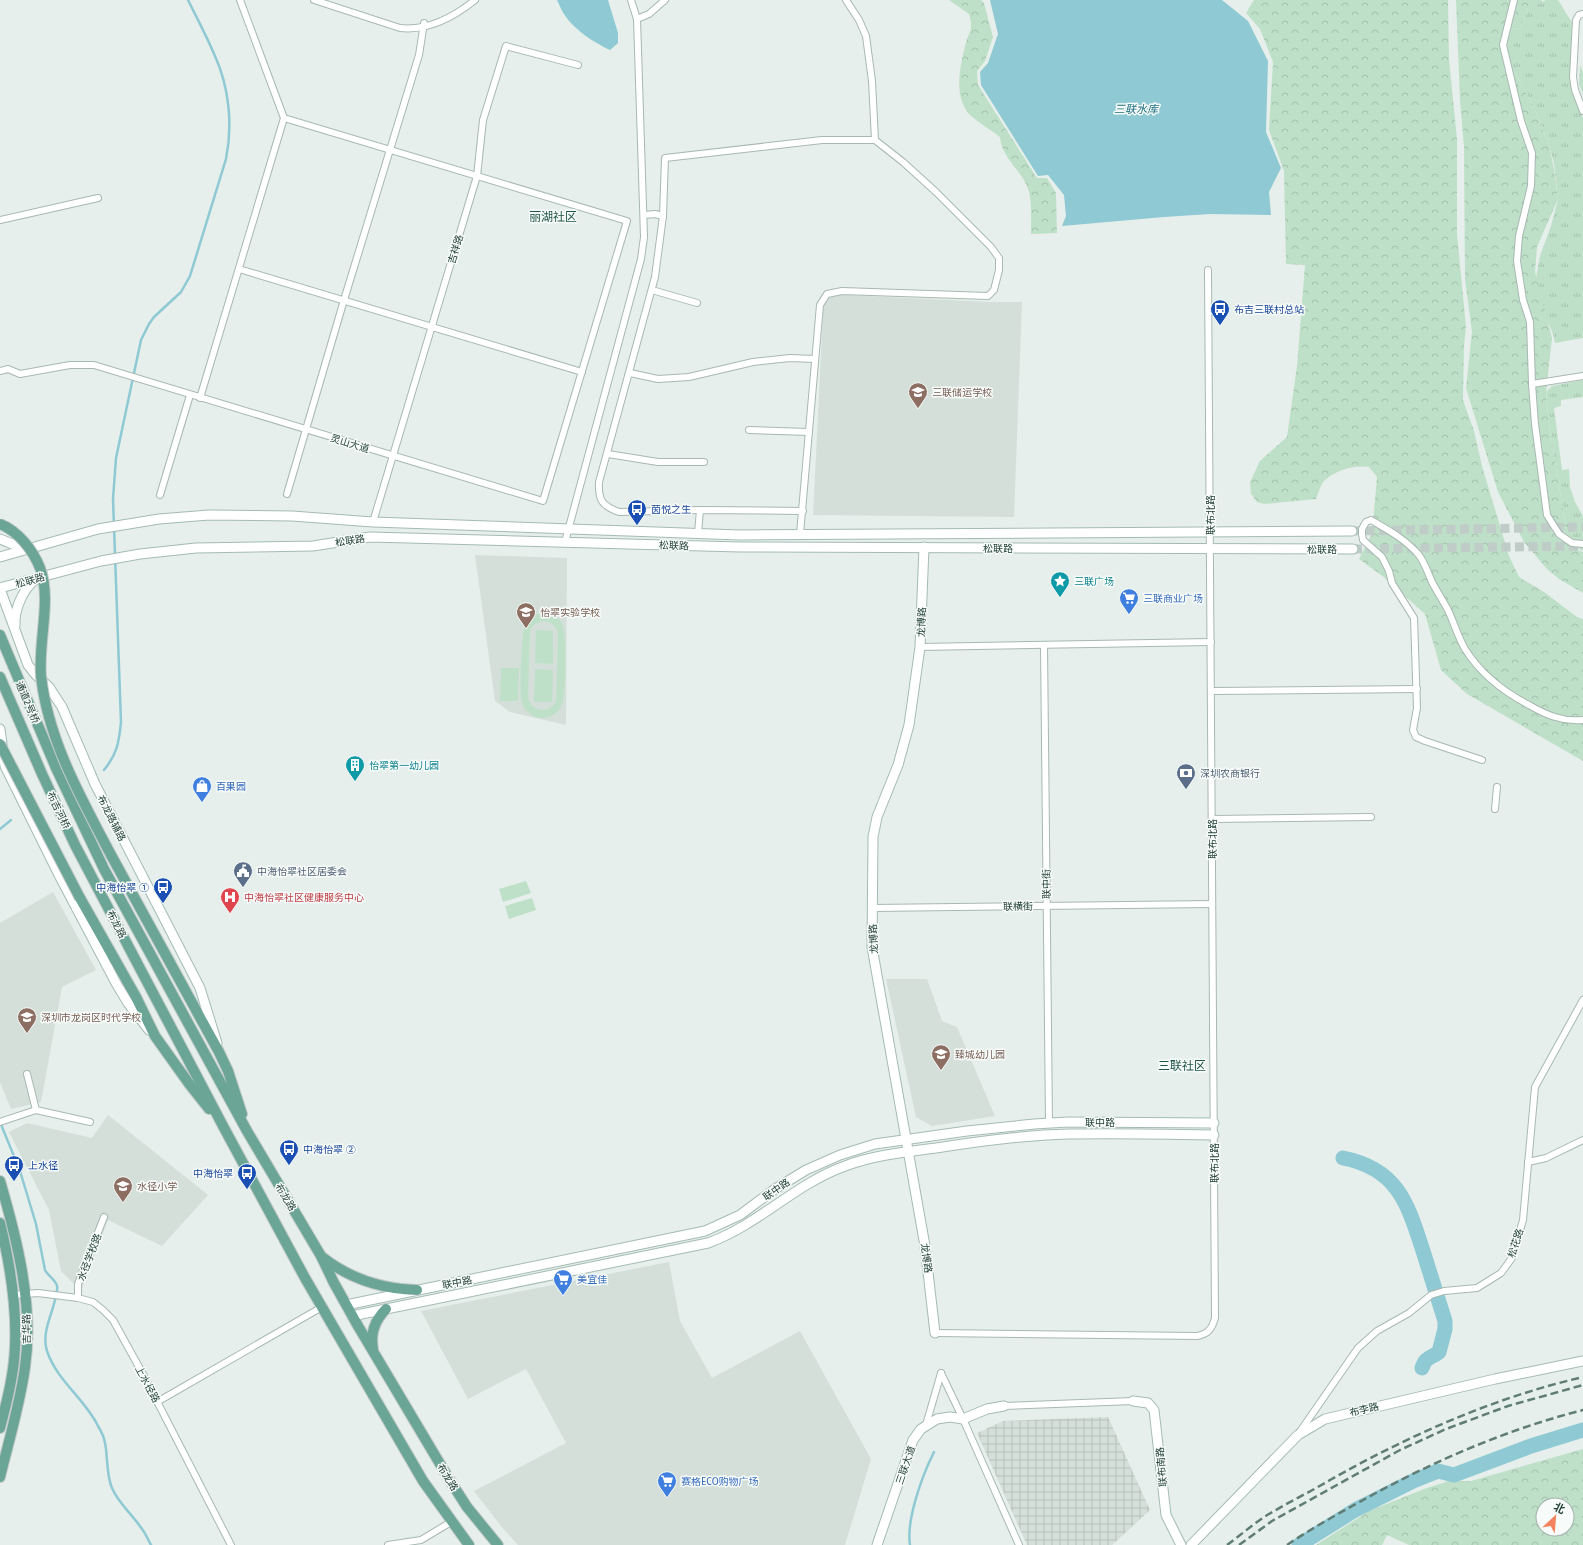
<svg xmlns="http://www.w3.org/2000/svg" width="1583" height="1545" viewBox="0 0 1583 1545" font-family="'Fira Sans','Noto Sans SC',sans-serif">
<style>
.built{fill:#d4dfda}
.industrial{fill:url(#industrial-grid)}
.grass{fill:url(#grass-tufts)}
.forest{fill:url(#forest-crowns);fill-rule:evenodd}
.pitch{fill:#bfe0c8;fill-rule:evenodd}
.water{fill:#8ec9d4}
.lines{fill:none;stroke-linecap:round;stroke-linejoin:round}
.stream{stroke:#8ec9d4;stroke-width:2.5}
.river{stroke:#8ec9d4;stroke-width:15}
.secondary-tunnel{stroke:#bfccc8;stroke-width:9;stroke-dasharray:9 4.5;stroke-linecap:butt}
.street-casing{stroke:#a8b8b2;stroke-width:8}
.secondary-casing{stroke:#a4bbb3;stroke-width:11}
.primary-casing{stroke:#c2cac8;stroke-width:12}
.street{stroke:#fff;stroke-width:6}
.secondary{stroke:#fff;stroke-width:9}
.primary{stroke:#6aa596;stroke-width:10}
.rail{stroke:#5f7d75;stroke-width:2.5;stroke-dasharray:8 4;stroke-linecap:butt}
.primary-bridge-casing{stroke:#c2cac8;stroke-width:12;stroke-linecap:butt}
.primary-bridge{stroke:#6aa596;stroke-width:10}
.labels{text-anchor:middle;stroke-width:3;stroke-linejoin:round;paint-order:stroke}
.street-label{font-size:10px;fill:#24423a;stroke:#f7fbf9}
.transit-label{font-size:10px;fill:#164399;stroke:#f7fbf9;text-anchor:start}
.education-label{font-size:10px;fill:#785e54;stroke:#f7fbf9;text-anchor:start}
.culture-label{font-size:10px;fill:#0d838f;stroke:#f7fbf9;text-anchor:start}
.shop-label{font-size:10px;fill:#366cbe;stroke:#f7fbf9;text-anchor:start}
.service-label{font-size:10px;fill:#4e5e75;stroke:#f7fbf9;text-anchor:start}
.health-label{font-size:10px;fill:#be3a42;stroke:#f7fbf9;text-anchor:start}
.water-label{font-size:11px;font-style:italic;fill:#1c6f80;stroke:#f7fbf9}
.quarter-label{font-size:12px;fill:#1f5548;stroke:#f7fbf9}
</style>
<defs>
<pattern id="industrial-grid" width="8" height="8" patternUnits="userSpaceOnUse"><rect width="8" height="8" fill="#d4dfda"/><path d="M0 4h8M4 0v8" fill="none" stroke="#b6c1bc"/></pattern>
<pattern id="grass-tufts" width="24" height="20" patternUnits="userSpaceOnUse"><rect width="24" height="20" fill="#bfe0c8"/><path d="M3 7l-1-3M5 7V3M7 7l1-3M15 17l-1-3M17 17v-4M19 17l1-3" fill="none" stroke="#a4c1ad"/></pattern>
<pattern id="forest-crowns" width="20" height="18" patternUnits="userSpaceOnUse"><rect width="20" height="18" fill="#bfe0c8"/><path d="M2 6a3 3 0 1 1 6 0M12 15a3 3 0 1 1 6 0" fill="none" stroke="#a4c1ad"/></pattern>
</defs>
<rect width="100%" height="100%" fill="#e6efeb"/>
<g class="built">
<path d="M824 294 990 302H1022L1014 517 813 515Z"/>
<path d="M475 555 567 558 566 725 510 712 495 701Z"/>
<path d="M53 892 96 970 62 987 41 1102 11 1109 0 1082V923Z"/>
<path d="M886 979H927L942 1021 957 1027 995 1116 932 1126 916 1117Z"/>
<path d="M108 1115 208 1195 162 1246 108 1220 81 1291 61 1271 49 1210 9 1132 27 1123 92 1138Z"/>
<path d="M669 1262 680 1321 712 1378 800 1331 871 1459 845 1545H518L500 1525 474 1491 566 1443 526 1369 468 1399 421 1311Z"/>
</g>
<path class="industrial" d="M1108 1417 1150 1510 1112 1545H1027L977 1433 1003 1421Z"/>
<g class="grass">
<path d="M1545 0H1558L1573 24 1571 83 1583 118V338L1555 343 1553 334 1543 311 1536 278 1540 256 1551 226 1558 199 1554 163 1549 145 1533 105 1510 64 1507 47 1508 38 1513 28 1520 29 1530 3 1545 1Z"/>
<path d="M1580 65 1583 72V94L1579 84Z"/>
<path d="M1583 380V397L1561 400V406L1554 408 1562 470 1569 469 1570 487 1575 502 1583 516V549L1581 551 1574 542 1565 522 1549 424 1546 392 1552 386Z"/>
</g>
<g class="forest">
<path d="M949 0H981L984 3 993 37 985 61 977 71 978 85 1037 178H1047L1056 193 1057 233 1031 234C1031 221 1032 205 1029 192 1024 172 1001 158 1000 137 991 130 979 123 970 115 953 97 960 67 965 46 969 30 974 32 969 14Z"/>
<path d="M1254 0H1448L1449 60 1457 139V234L1466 327 1464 345 1463 400 1474 431 1482 466 1509 556 1519 577 1544 592 1577 617 1583 619V761L1467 694 1441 670 1425 614 1385 578 1359 559 1372 533 1377 477 1369 467C1354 465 1336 470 1324 481 1320 486 1318 494 1316 499L1264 504 1257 502 1251 494 1250 482 1260 461 1287 437 1297 366 1305 265 1286 264 1284 171 1269 130 1273 62 1260 29 1246 13Z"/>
<path d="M1456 0H1542L1541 3H1530L1520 29 1513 28 1508 38 1507 47 1510 64 1533 105 1549 145 1554 169 1558 199 1537 247 1535 272 1552 338 1546 393 1549 424 1565 522 1579 551 1583 552V593L1559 579 1547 569 1524 542 1498 492 1466 388 1472 332 1465 279 1464 147 1460 100Z"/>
<path d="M1583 1449V1545H1409L1387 1535 1382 1545H1316L1369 1511 1424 1489 1449 1481H1471ZM1543 1505H1567V1529H1543Z"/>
</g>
<g class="pitch">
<path d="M541 613C550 614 557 616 562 623 567 631 566 696 562 705 559 712 552 717 543 718 534 718 525 712 522 703 519 694 521 630 526 622 530 617 535 615 541 613ZM542 621C551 621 557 626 558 635L556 701C549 715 530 712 528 696L530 630 535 624Z"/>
<path d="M536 630 553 631V664L535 663Z"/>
<path d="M501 668H519L518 701H500Z"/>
<path d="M535 669 553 670 552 702H534Z"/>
<path d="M526 881 531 893 503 902 499 889Z"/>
<path d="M532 898 536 910 509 919 505 906Z"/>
</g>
<g class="water">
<path d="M557 0H608L618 33V43L610 50C595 43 576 31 566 17 562 12 560 6 557 0Z"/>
<path d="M990 0H1222L1248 21 1268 61 1266 132 1281 168 1269 192 1271 215 1210 214 1164 217 1062 226 1066 216 1064 195 1048 175 1038 176 981 85 980 72 988 63 998 34Z"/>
</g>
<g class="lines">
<g class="stream">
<path d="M104 770C117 754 119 743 121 722L113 499 116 458 141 340 149 324 154 317 181 292 190 276 226 159C233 125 229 87 215 56 207 37 197 18 188 0"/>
<path d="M0 829 11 820"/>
<path d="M0 1122 20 1171 36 1224 45 1270C48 1276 56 1280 57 1286 58 1289 56 1293 56 1295 53 1314 41 1332 47 1351 57 1381 85 1399 98 1426 101 1431 104 1437 105 1443 108 1457 106 1474 112 1488 118 1503 133 1515 142 1529 146 1534 148 1540 151 1545"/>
<path d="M910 1545C906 1520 922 1476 934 1452"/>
</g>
<g class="river">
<path d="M1343 1158C1399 1169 1408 1205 1424 1254 1431 1276 1438 1298 1445 1321V1329L1439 1352C1430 1359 1426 1356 1422 1368"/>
<path d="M1299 1545 1355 1510 1413 1481 1438 1471 1454 1475 1531 1446 1583 1430"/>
</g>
<g class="secondary-tunnel">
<path d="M1352 531 1583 527"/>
<path d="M1353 549 1583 546"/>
</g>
<g class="street-casing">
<g id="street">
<path d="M314 0 400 28C428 31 454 17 475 0"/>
<path d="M846 0 859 20 866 36 872 81 875 140"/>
<path d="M1514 0 1503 45 1521 121 1532 153 1531 186 1519 236 1517 261 1523 300 1530 322 1532 384 1535 424 1547 515 1559 534 1572 543 1583 544"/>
<path d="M1583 14 1579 15 1576 20 1573 77 1575 90 1583 111"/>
<path d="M637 19 649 14 665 0"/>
<path d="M644 215 655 214 663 216 655 277 599 482C598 500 602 506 619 512L700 510"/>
<path d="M663 216 665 158 822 140H875L903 162 936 192 991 247 999 258V270L994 290 988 296 842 291 827 294 820 305 800 534"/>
<path d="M0 220 98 198"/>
<path d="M239 269 582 372"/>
<path d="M652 290 697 303"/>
<path d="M0 371 8 369 20 374 70 365H94L543 501 627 221 284 118"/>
<path d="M630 373 658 379 689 377 753 362 790 358 815 359"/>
<path d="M1532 384 1583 376"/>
<path d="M200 398 284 118 240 0"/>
<path d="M749 430 809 432"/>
<path d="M608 454 658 462H704"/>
<path d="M287 494 344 300 419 55 424 23"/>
<path d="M160 495 190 395"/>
<path d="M373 522 477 176 483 120 506 46 578 65"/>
<path d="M698 533 700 510 803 511"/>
<path d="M565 542 641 259 644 237 637 19 631 0"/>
<path d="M1044 645 1049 1123"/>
<path d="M920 647 1211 642"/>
<path d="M1211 691 1417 689"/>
<path d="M1482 760 1425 741 1416 737 1413 730 1417 708 1414 618 1392 583 1389 571 1382 557 1363 540 1362 534V529L1366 522 1371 520C1388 530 1405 539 1418 554 1425 562 1428 574 1433 584 1438 593 1443 601 1448 610 1454 623 1458 637 1465 649 1480 673 1504 692 1529 705 1546 715 1563 722 1583 720"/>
<path d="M1495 809 1497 787"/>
<path d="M1212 819 1371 817"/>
<path d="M872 908 1212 904"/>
<path d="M27 1074 36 1110"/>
<path d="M0 1122 36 1110 90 1122"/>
<path d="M1528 1162 1546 1158 1583 1140"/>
<path d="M13 1295 38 1293 78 1298 93 1302 103 1310 113 1320 144 1376 231 1545"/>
<path d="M78 1298V1284L104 1217"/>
<path d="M935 1333 1197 1336C1208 1334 1212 1329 1215 1318L1208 270"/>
<path d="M941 1373 963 1419 1019 1545"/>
<path d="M157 1402 322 1307"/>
<path d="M1004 1406 1133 1401"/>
<path d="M926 1425 941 1373"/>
<path d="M1299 1433 1358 1348 1377 1331 1409 1313 1431 1295 1444 1291 1477 1288 1501 1273 1512 1258 1523 1220 1535 1087 1583 1000"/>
<path d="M388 1545 421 1540 451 1522"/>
</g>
</g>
<g class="secondary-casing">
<g id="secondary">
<path d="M0 539 17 546 29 547"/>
<path d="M924 547 920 647 909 725 898 765 877 817 873 837 872 947 925 1246 935 1333"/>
<path d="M0 557 98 529 159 519 209 515 292 516 373 522 740 535 1352 531"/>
<path d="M0 588 101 561 140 554 196 548 313 546 370 537 740 547 1353 549"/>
<path d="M0 589 28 665 36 675 49 687 62 707 95 784 200 988 217 1043"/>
<path d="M15 626C14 609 23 589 36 579"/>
<path d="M0 729 5 766 60 877 117 985 128 1003 149 1030"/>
<path d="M346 1305 705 1231 740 1215 775 1189 806 1170 840 1155 875 1144 967 1131 1034 1124 1068 1122 1214 1123"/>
<path d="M352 1316 708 1243C760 1224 793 1185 845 1166 874 1155 905 1152 936 1148 980 1141 1024 1135 1069 1134 1117 1133 1165 1134 1214 1135"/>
<path d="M1133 1401 1148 1403 1154 1410 1166 1515 1181 1545"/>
<path d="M877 1545 913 1440 921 1429 937 1419 950 1417 963 1419 987 1409 1004 1406"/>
<path d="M1191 1545 1298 1435 1325 1419 1495 1379 1583 1361"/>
</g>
</g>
<g class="primary-casing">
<g id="primary">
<path d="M0 635 56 768 104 869 247 1131 321 1256 334 1283 358 1326 449 1479 467 1507 498 1545"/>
<path d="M0 677 42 774 75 845 223 1126 305 1278 423 1481 469 1545"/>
<path d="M111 855 219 1052 228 1071 242 1114"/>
<path d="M80 898 136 997 155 1036 190 1085 209 1109"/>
<path d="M0 1181C17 1239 34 1306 25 1367 20 1404 9 1440 0 1477"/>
<path d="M0 1223C10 1264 17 1305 15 1347 14 1374 7 1401 0 1428"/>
<path d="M322 1257C350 1279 381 1289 417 1290"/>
<path d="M373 1349C370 1333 375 1320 386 1309"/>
</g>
</g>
<use href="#street" class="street"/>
<use href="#secondary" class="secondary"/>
<use href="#primary" class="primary"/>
<g class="rail">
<path d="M1227 1545C1241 1535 1254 1523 1269 1514 1289 1502 1310 1492 1330 1480 1410 1435 1493 1398 1583 1377"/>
<path d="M1239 1545 1272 1521 1400 1450 1446 1429 1508 1406 1583 1385"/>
<path d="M1287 1545C1315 1526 1345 1510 1374 1494 1441 1458 1509 1429 1583 1410"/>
</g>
<g class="primary-bridge-casing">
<g id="primary-bridge">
<path d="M0 524C18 531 33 550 40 568 52 599 38 641 41 676 48 740 81 798 111 855"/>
<path d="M0 744 80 898"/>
</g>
</g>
<use href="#primary-bridge" class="primary-bridge"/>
</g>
<defs>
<g id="bus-pin" transform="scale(1)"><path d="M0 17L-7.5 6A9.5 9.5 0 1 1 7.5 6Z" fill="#1a4fb4" stroke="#f7fbf9"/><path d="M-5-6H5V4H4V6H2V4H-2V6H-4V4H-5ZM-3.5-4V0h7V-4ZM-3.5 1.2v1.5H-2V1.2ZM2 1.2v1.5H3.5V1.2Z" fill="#fff"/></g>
<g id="school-pin" transform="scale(1)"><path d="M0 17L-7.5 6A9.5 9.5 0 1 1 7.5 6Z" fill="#8d6e63" stroke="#f7fbf9"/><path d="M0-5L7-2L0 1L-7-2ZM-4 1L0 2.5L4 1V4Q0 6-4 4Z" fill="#fff"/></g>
<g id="sight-pin" transform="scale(1)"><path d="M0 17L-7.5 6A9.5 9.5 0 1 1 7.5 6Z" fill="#0f9aa8" stroke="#f7fbf9"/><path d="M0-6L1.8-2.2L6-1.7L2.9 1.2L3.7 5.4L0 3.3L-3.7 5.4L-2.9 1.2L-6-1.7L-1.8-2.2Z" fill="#fff"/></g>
<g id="supermarket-pin" transform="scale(1)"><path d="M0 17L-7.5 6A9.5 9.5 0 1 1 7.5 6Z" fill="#3f7fe0" stroke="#f7fbf9"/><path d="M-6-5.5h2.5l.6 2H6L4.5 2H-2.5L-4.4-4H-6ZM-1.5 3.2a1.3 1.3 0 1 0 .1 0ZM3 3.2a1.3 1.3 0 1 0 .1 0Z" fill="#fff"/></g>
<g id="building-pin" transform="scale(1)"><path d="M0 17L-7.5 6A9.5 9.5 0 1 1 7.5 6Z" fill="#0f9aa8" stroke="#f7fbf9"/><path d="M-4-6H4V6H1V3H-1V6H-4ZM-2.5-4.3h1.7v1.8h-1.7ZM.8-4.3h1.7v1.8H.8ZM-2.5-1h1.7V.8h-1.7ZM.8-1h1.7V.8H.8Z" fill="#fff"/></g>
<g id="bank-pin" transform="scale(1)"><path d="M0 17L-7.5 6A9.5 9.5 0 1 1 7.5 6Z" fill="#5c6f8a" stroke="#f7fbf9"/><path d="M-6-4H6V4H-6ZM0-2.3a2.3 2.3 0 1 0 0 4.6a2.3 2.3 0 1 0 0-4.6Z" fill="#fff"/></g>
<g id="shop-pin" transform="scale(1)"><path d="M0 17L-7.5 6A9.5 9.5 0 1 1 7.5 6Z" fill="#3f7fe0" stroke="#f7fbf9"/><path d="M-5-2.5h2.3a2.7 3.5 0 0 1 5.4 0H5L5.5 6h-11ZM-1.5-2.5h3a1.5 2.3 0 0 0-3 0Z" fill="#fff"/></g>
<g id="civic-pin" transform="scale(1)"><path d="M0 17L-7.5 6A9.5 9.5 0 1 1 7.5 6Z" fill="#5c6f8a" stroke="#f7fbf9"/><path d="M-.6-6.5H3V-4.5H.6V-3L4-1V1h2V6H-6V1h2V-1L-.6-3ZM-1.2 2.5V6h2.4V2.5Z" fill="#fff"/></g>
<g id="hospital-pin" transform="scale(1)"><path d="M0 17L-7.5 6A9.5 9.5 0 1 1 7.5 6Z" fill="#e0444e" stroke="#f7fbf9"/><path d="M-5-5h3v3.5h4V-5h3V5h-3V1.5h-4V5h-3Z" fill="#fff"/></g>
</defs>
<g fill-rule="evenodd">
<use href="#bus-pin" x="1220" y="309"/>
<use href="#school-pin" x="918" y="392"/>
<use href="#bus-pin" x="637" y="509"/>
<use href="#sight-pin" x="1060" y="581"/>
<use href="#supermarket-pin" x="1129" y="598"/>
<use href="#school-pin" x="526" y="612"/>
<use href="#building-pin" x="355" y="765"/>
<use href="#bank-pin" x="1186" y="773"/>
<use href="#shop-pin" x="202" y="786"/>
<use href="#civic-pin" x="243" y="871"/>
<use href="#bus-pin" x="163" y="887"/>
<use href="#hospital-pin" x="230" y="897"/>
<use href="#school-pin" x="27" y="1017"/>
<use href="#school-pin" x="941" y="1054"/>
<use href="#bus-pin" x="289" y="1149"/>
<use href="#bus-pin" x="14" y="1165"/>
<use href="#bus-pin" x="247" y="1173"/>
<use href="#school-pin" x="123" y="1186"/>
<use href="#supermarket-pin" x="563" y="1279"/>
<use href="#supermarket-pin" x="667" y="1481"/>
</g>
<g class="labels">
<g class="street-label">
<text transform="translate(455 249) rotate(-73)" y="4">吉祥路</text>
<text transform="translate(350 443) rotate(17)" y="4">灵山大道</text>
<text transform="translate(1210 515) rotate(-90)" y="4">联布北路</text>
<text transform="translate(350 540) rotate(-9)" y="4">松联路</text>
<text transform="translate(674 545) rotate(2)" y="4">松联路</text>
<text x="998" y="552">松联路</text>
<text x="1322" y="553">松联路</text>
<text transform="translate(30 580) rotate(-15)" y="4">松联路</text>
<text transform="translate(921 622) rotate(-88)" y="4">龙博路</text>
<text transform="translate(28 702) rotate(67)" y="4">通道2号桥</text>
<text transform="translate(59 810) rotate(64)" y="4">布吉河桥</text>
<text transform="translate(112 818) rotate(63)" y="4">布龙路辅路</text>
<text transform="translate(1212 839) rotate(-90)" y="4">联布北路</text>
<text transform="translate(1046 884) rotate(-91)" y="4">联中街</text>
<text transform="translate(1018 906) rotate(-1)" y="4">联横街</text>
<text transform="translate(117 924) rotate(62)" y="4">布龙路</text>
<text transform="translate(873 939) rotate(-93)" y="4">龙博路</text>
<text x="1100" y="1126">联中路</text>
<text transform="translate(1214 1163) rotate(-90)" y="4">联布北路</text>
<text transform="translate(776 1189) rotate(-35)" y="4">联中路</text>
<text transform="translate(286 1197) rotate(59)" y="4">布龙路</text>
<text transform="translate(1515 1243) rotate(-72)" y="4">松花路</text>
<text transform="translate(89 1257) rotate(-69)" y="4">水径学校路</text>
<text transform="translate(927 1258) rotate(82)" y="4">龙博路</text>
<text transform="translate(457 1282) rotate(-11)" y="4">联中路</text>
<text transform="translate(26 1329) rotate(-91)" y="4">吉华路</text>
<text transform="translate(148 1384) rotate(62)" y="4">上水径路</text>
<text transform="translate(1364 1409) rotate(-14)" y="4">布李路</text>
<text transform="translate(905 1465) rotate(-71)" y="4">三联大道</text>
<text transform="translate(1161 1467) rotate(-95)" y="4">联布南路</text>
<text transform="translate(448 1477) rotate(58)" y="4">布龙路</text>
</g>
<g class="transit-label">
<text x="1234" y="313">布吉三联村总站</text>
<text x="651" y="513">茵悦之生</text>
<text x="149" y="891" text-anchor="end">中海怡翠 ①</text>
<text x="303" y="1153">中海怡翠 ②</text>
<text x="28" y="1169">上水径</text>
<text x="233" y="1177" text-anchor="end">中海怡翠</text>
</g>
<g class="education-label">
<text x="932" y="396">三联储运学校</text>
<text x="540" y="616">怡翠实验学校</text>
<text x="41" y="1021">深圳市龙岗区时代学校</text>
<text x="955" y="1058">臻城幼儿园</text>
<text x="137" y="1190">水径小学</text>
</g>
<g class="culture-label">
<text x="1074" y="585">三联广场</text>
<text x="369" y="769">怡翠第一幼儿园</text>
</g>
<g class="shop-label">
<text x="1143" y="602">三联商业广场</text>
<text x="216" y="790">百果园</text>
<text x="577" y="1283">美宜佳</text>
<text x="681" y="1485">赛格ECO购物广场</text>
</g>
<g class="service-label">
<text x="1200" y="777">深圳农商银行</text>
<text x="257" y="875">中海怡翠社区居委会</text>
</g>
<g class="health-label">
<text x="244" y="901">中海怡翠社区健康服务中心</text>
</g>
<g class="water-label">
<text x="1136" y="113">三联水库</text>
</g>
<g class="quarter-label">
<text x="553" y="221">丽湖社区</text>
<text x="1182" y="1070">三联社区</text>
</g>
</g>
<g transform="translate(1555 1517) rotate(26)"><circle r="19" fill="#f7fbf9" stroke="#a3b1ad"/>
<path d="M0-3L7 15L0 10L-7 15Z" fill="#f4845f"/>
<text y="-6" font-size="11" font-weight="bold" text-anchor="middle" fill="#24423a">北</text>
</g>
</svg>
